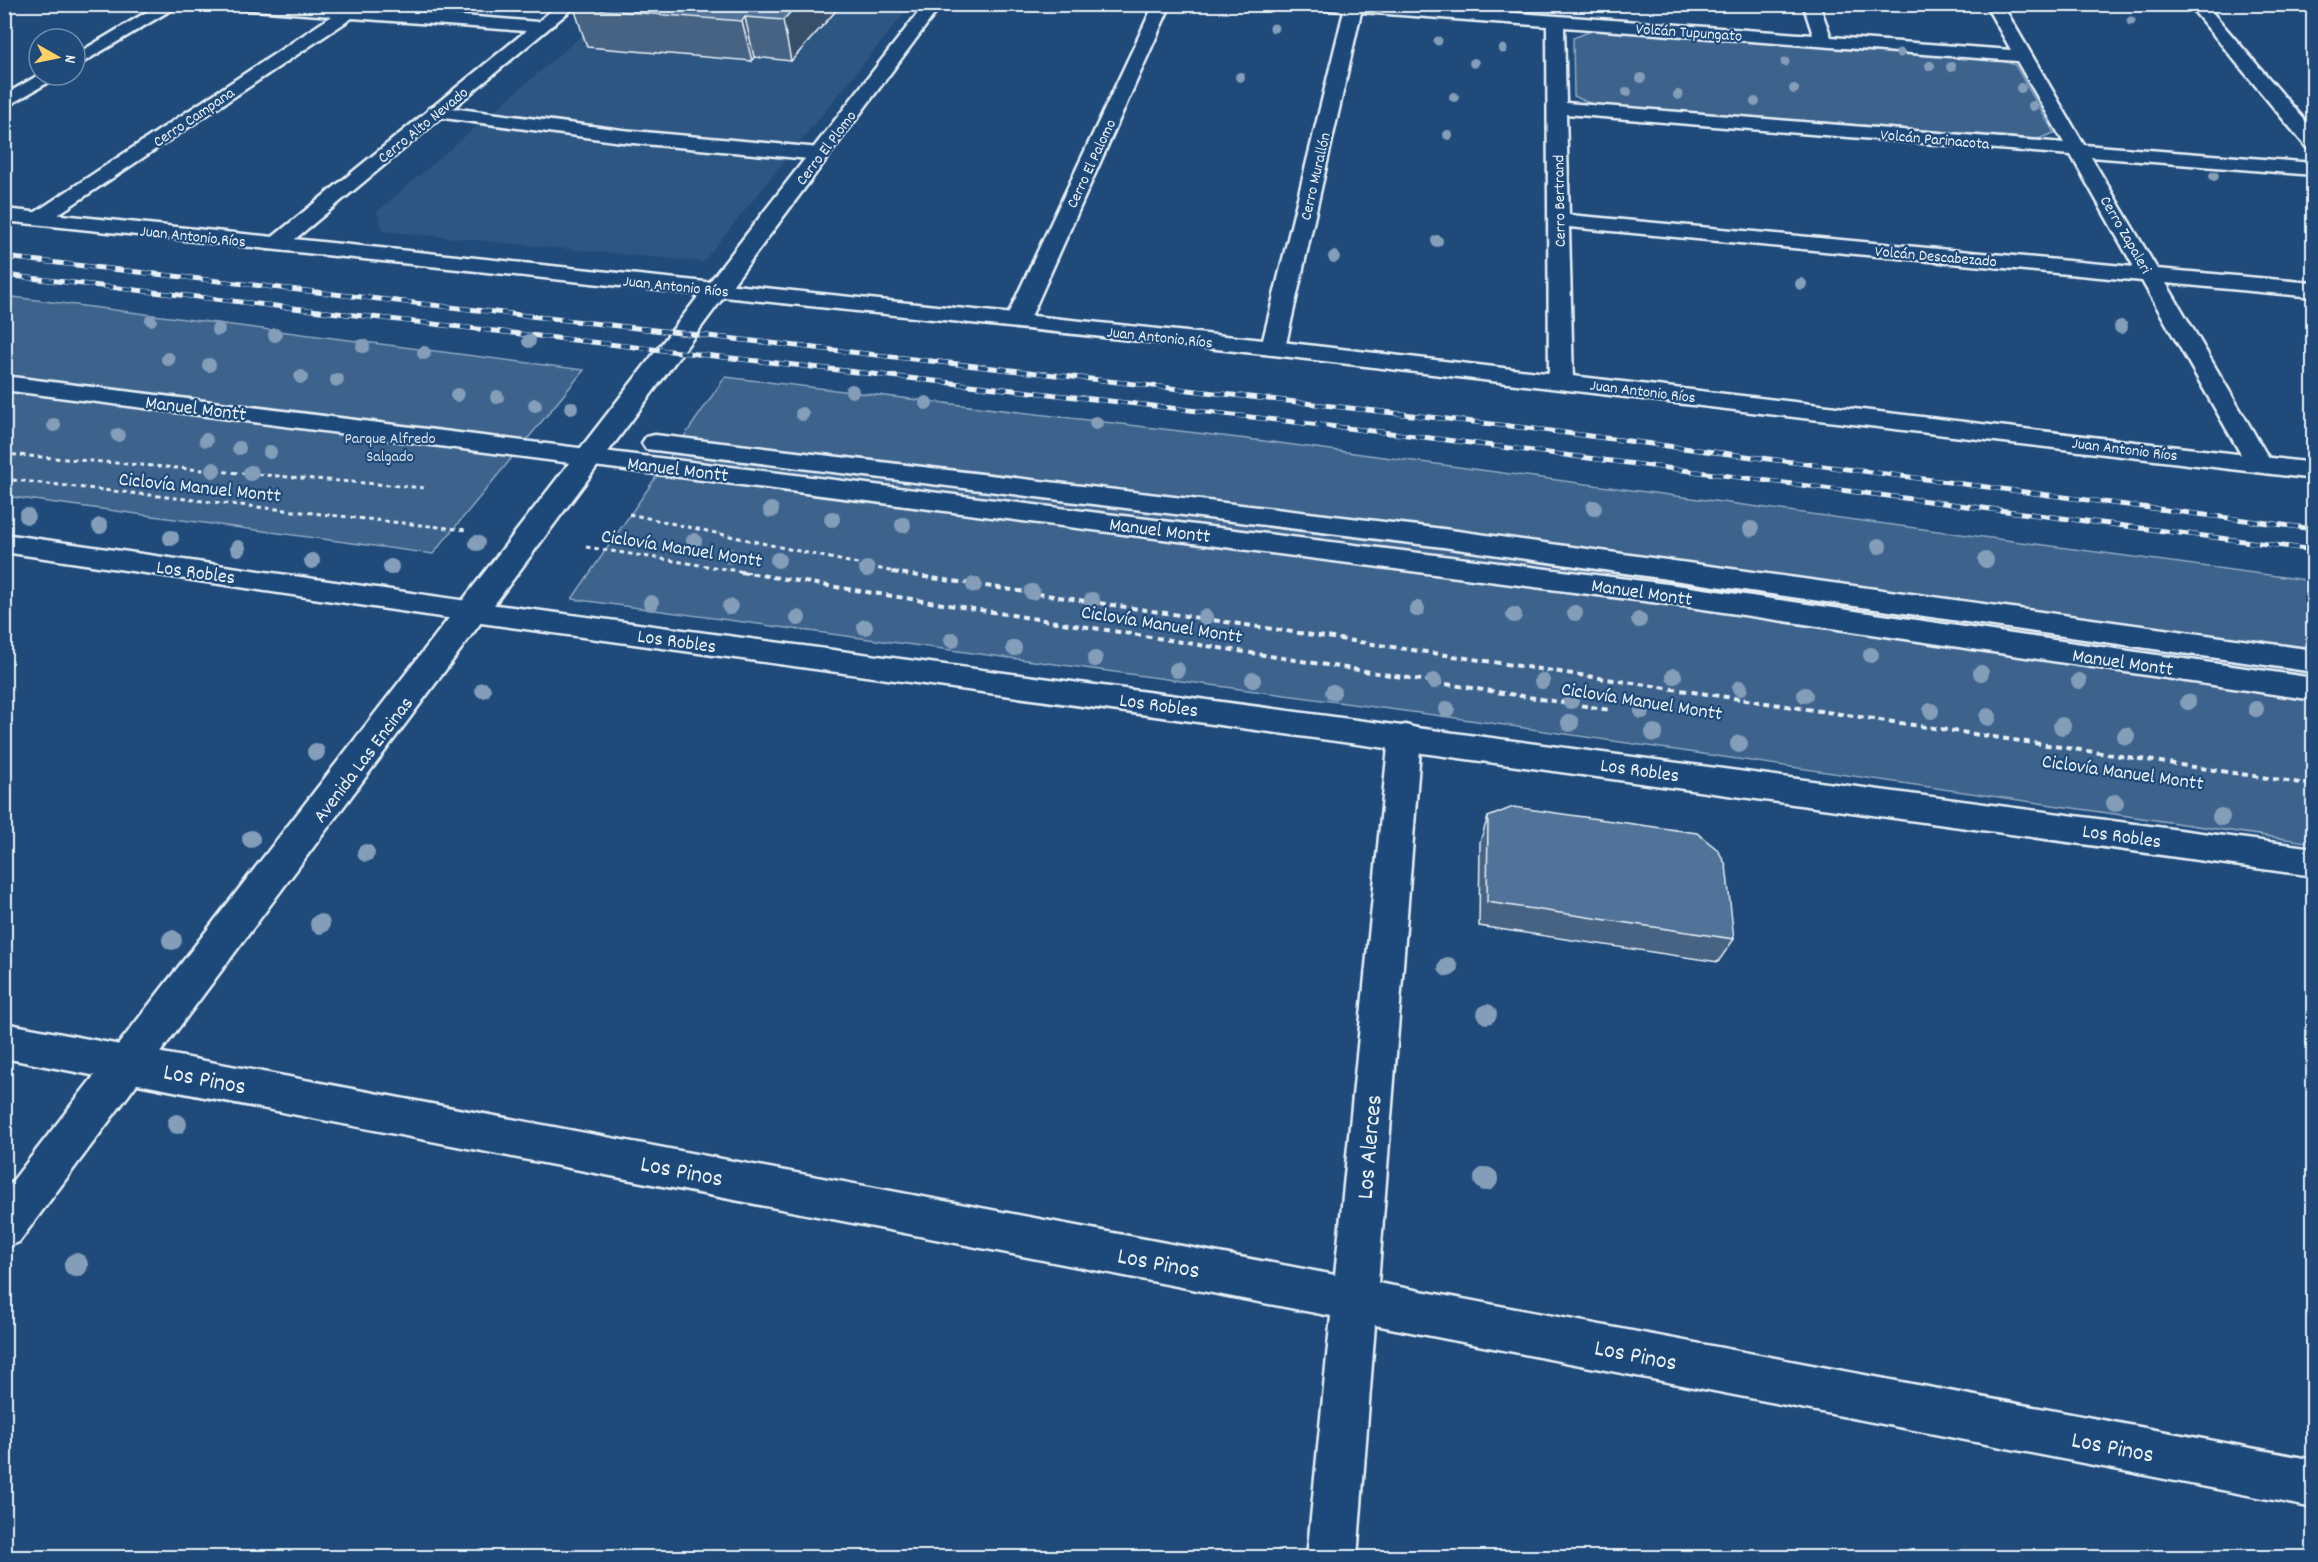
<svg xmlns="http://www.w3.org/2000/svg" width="2318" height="1562" viewBox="0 0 2318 1562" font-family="Dekko,sans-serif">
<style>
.built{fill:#2e5683}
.green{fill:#3c628c;stroke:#92aac2;stroke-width:1.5}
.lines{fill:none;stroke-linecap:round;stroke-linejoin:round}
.lane-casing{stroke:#e8f1f8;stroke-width:5}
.street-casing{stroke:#e8f1f8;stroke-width:5}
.secondary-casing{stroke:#e8f1f8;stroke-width:5}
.primary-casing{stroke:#e8f1f8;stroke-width:5}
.path-far1{stroke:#e8f1f8;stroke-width:3;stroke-dasharray:4.5 4;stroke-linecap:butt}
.path{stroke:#e8f1f8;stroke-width:4;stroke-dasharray:6 4.5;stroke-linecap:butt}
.lane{fill:#1f4a7a;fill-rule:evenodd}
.street{fill:#1f4a7a;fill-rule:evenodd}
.secondary{fill:#1f4a7a;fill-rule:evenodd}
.primary{fill:#1f4a7a;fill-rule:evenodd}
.rail-casing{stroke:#e8f1f8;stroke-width:5}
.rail{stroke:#1f4a7a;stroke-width:4;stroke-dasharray:10;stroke-linecap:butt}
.tree{fill:#849eb9}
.wall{fill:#466384;stroke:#e8f1f8;stroke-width:1.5}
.shaded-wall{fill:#39506b;stroke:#e8f1f8;stroke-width:1.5}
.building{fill:#517399;stroke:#e8f1f8;stroke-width:1.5}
.labels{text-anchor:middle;stroke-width:4.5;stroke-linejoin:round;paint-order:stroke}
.far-street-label{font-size:16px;fill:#e8f1f8;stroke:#1f4a7a}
.far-park-label{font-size:16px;fill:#d7e3ed;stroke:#1f4a7a}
.street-label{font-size:20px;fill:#e8f1f8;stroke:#1f4a7a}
.near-street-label{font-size:24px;fill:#e8f1f8;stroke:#1f4a7a}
</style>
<rect width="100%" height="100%" fill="#1f4a7a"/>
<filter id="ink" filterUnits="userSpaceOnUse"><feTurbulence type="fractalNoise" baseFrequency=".0167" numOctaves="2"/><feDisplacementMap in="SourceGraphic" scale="12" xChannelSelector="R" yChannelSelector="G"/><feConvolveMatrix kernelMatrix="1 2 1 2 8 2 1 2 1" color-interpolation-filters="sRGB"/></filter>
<g filter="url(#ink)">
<path class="built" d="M617 5H911L703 262 383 231 377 212Z"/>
<g class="green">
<path d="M1594 30 1995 58 2015 65 2054 133 2038 139 1591 104 1574 96 1573 38Z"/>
<path d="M5 296 584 370 433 554 5 496Z"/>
<path d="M725 377 1264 441 2313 581V843L1456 718 572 599Z"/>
</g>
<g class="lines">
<g class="lane-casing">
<g id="lane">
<path d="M436 106 622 130 820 148 827 150 830 154 827 158 820 160 622 142 429 116 427 112 429 108Z"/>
<path d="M4 376 1683 586 2314 678V700L1683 606 4 390Z"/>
<path d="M655 435 1443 529 2314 650V672L1443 547 646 449 642 443 646 437Z"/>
</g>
</g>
<g class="street-casing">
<g id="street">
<path d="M160 4H181L75 67V55Z"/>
<path d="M232 4H313L538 22 559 4H578L283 249H267L264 244 526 31 352 18 45 223H31L27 219 31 215 332 16 240 9Z"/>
<path d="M1154 4H1171L1029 321 1025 326H1009L1005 321Z"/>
<path d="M1311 4H1394L1813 35 1803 4H1819L1831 37 2011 50 1985 4H2002L2084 145 2314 163V175L2091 157 2157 269 2314 283V297L2166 283 2272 464 2268 470 2259 472 2250 470 2142 281 1569 227 1573 381 1570 386 1561 388 1552 386 1549 381 1547 26 1361 12 1285 348 1281 353H1265L1261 348 1344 11 1319 9ZM1564 27 2017 61 2064 143 1566 103ZM1566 114 2071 155 2134 267 1569 215Z"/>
<path d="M2188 4H2205L2314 131V150L2307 148Z"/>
<path d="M39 75H61L4 108V95Z"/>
<path d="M1405 725 1416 728 1421 737 1378 1283 2314 1460V1508L1375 1325 1357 1558H1307L1331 1316 4 1058V1023L1335 1275 1389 737 1394 728Z"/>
</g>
</g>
<g class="secondary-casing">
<path id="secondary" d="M925 4H942L19 1242 4 1248V1192Z"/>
</g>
<g class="primary-casing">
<g id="primary">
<path d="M4 209 1273 341 2314 463V479L1273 355 4 221Z"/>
<path d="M4 534 474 602 2314 848V876L474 622 4 552Z"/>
</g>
</g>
<g class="path-far1">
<path d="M4 454 426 488"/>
<path d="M4 479 466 530"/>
<path d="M629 514 899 573"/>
<path d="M586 547 751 573"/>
</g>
<g class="path">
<path d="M741 572 1610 710"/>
<path d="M892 572 2314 785"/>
</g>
<use href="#lane" class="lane"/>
<use href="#street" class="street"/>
<use href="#secondary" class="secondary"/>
<use href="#primary" class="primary"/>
<g class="rail-casing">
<g id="rail">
<path d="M4 257 1527 428 2314 529"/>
<path d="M4 275 1399 434 2314 550"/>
</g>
</g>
<use href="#rail" class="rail"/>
</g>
<g class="tree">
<circle cx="2131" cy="21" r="4.5"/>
<circle cx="1274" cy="28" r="4.5"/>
<circle cx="1438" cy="41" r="4.5"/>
<circle cx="1503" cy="49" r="4.5"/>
<circle cx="1900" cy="53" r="4.5"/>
<circle cx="1785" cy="62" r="4.5"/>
<circle cx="1474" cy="63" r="5"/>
<circle cx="1930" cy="66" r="5"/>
<circle cx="1951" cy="67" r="5"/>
<circle cx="1240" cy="77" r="5"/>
<circle cx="1641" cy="78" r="5"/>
<circle cx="2021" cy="88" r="5"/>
<circle cx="1794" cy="89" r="5"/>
<circle cx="1627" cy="92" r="5"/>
<circle cx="1678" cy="95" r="5"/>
<circle cx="1454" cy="97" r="5"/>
<circle cx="1755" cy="102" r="5"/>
<circle cx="2033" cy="106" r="5"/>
<circle cx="1448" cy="135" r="5"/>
<circle cx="2214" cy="176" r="5"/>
<circle cx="1437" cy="241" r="6"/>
<circle cx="1334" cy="257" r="6"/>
<circle cx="1801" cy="284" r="6"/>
<circle cx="151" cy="320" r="6"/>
<circle cx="2121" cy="327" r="7"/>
<circle cx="218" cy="329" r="7"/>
<circle cx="275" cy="335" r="7"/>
<circle cx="529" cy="341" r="7"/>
<circle cx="363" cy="346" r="7"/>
<circle cx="424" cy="353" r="7"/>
<circle cx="168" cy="359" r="7"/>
<circle cx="209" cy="365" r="7"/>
<circle cx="301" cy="377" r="7"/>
<circle cx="337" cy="380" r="7"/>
<circle cx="852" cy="391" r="7"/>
<circle cx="457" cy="395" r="7"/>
<circle cx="497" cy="397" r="7"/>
<circle cx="926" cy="403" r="7"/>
<circle cx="535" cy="405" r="7"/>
<circle cx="571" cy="408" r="7"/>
<circle cx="802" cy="414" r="7"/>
<circle cx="1096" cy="423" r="7"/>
<circle cx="54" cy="425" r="7"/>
<circle cx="118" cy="435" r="7"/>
<circle cx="206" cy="440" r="7"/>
<circle cx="239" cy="448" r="7"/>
<circle cx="270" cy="452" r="7"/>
<circle cx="213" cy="470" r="8"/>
<circle cx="251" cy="473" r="8"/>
<circle cx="1594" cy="508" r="8"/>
<circle cx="771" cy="510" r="8"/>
<circle cx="27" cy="516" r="8"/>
<circle cx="832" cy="519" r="8"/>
<circle cx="903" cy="525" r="8"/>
<circle cx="100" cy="526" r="8"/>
<circle cx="1751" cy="529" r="8"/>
<circle cx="171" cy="538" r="8"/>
<circle cx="694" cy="541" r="8"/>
<circle cx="477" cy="543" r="8"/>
<circle cx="1879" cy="546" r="8"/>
<circle cx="238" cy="548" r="8"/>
<circle cx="730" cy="556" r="8"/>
<circle cx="778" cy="560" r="8"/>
<circle cx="1986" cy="560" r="8"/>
<circle cx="312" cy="561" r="8"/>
<circle cx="391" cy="567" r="8"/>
<circle cx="867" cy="569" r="8"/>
<circle cx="974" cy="585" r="8"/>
<circle cx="1032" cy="592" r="8"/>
<circle cx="1092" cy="600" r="8"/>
<circle cx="651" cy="603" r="8"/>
<circle cx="730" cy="607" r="8"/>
<circle cx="1417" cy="609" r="8"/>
<circle cx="1575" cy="613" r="8"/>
<circle cx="1514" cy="615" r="8"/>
<circle cx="1205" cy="617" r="8"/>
<circle cx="798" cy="618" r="8"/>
<circle cx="1639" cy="620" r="8"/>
<circle cx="865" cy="627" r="8"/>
<circle cx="952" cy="640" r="8"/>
<circle cx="1014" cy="648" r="8"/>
<circle cx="1871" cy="655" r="8"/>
<circle cx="1095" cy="659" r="8"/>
<circle cx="1177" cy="670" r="8"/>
<circle cx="1981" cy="673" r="8"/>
<circle cx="1674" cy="676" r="8"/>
<circle cx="1253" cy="680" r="8"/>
<circle cx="1434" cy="681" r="8"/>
<circle cx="1542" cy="681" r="8"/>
<circle cx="2079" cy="681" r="8"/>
<circle cx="1740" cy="688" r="8"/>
<circle cx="483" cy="690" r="8"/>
<circle cx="1333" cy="692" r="8"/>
<circle cx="1805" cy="695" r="8"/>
<circle cx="1571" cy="701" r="8"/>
<circle cx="2188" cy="702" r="8"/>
<circle cx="1447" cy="709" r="8"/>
<circle cx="2256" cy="709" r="8"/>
<circle cx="1642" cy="711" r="8"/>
<circle cx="1931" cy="711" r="8"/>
<circle cx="1988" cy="717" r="9"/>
<circle cx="1570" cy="723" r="9"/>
<circle cx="2062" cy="726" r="9"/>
<circle cx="1654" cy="733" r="9"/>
<circle cx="2126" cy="736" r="9"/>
<circle cx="1739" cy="744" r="9"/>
<circle cx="316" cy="752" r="9"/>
<circle cx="2115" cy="803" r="9"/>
<circle cx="2221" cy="817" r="9"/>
<circle cx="251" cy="839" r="9"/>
<circle cx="366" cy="853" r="9"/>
<circle cx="320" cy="924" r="10"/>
<circle cx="172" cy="940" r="10"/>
<circle cx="1448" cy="967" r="10"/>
<circle cx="1487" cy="1014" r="10"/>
<circle cx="177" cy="1124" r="10"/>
<circle cx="1486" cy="1179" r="12"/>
<circle cx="76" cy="1265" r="12"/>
</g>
<g class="wall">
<path d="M578 4H842L791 61 754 57 752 61 587 47 574 8Z"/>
<path d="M1488 817 1734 939 1718 962 1479 926 1480 842Z"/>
</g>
<g class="shaded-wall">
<path d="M798 4H842L791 61 783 20Z"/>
<path d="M745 17 754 57 752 61 742 21Z"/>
</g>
<g class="building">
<path d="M578 4H798L783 20 745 17 742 21 574 8Z"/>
<path d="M1513 807 1697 833 1718 850 1726 865 1734 939 1487 902 1488 817Z"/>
</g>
</g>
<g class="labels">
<g class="far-street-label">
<text transform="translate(1689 31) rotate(4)" y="6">Volcán Tupungato</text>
<text transform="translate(193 116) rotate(-34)" y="6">Cerro Campana</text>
<text transform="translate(422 124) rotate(-39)" y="6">Cerro Alto Nevado</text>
<text transform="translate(1935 138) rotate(5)" y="6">Volcán Parinacota</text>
<text transform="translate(825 147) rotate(-53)" y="6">Cerro El Plomo</text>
<text transform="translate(1090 163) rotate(-65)" y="6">Cerro El Palomo</text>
<text transform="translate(1314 176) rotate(-77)" y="6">Cerro Murallón</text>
<text transform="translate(1558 201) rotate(-91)" y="6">Cerro Bertrand</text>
<text transform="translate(2127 234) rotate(60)" y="6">Cerro Zapaleri</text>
<text transform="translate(193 235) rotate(6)" y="6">Juan Antonio Ríos</text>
<text transform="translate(1936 255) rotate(5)" y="6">Volcán Descabezado</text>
<text transform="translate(676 285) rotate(6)" y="6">Juan Antonio Ríos</text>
<text transform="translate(1160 336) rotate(6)" y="6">Juan Antonio Ríos</text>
<text transform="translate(1643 390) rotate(7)" y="6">Juan Antonio Ríos</text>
<text transform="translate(2125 448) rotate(7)" y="6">Juan Antonio Ríos</text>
</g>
<g class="far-park-label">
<text x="390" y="443">Parque Alfredo<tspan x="390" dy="18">Salgado</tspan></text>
</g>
<g class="street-label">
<text transform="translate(196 407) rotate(7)" y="7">Manuel Montt</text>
<text transform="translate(678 468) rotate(7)" y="7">Manuel Montt</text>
<text transform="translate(200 486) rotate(6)" y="7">Ciclovía Manuel Montt</text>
<text transform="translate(1160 529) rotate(7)" y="7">Manuel Montt</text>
<text transform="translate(682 547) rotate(9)" y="7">Ciclovía Manuel Montt</text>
<text transform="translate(196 571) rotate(8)" y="7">Los Robles</text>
<text transform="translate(1642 591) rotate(8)" y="7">Manuel Montt</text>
<text transform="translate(1162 623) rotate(9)" y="7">Ciclovía Manuel Montt</text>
<text transform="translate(677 640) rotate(8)" y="7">Los Robles</text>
<text transform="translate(2123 661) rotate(8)" y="7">Manuel Montt</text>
<text transform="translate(1642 700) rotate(9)" y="7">Ciclovía Manuel Montt</text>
<text transform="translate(1159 704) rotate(8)" y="7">Los Robles</text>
<text transform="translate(362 759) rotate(-53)" y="7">Avenida Las Encinas</text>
<text transform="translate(1640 769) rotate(8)" y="7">Los Robles</text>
<text transform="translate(2123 771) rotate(8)" y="7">Ciclovía Manuel Montt</text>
<text transform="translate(2122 835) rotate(8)" y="7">Los Robles</text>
</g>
<g class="near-street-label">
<text transform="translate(205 1078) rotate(11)" y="8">Los Pinos</text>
<text transform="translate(1368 1147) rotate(-85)" y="8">Los Alerces</text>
<text transform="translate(682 1170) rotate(11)" y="8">Los Pinos</text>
<text transform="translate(1159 1262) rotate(11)" y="8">Los Pinos</text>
<text transform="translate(1636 1354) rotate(11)" y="8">Los Pinos</text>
<text transform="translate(2113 1446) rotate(11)" y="8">Los Pinos</text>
</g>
</g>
<rect width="2318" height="1562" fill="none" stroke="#1f4a7a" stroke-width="24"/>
<rect x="12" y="12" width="2294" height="1538" fill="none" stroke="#e8f1f8" stroke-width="2" filter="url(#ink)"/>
<g transform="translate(57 57) rotate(99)"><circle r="28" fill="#1f4a7a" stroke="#6f8dac" stroke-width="1.5"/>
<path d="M0-4.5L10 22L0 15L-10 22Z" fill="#ffd166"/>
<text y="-9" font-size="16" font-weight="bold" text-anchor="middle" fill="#e8f1f8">N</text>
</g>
</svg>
